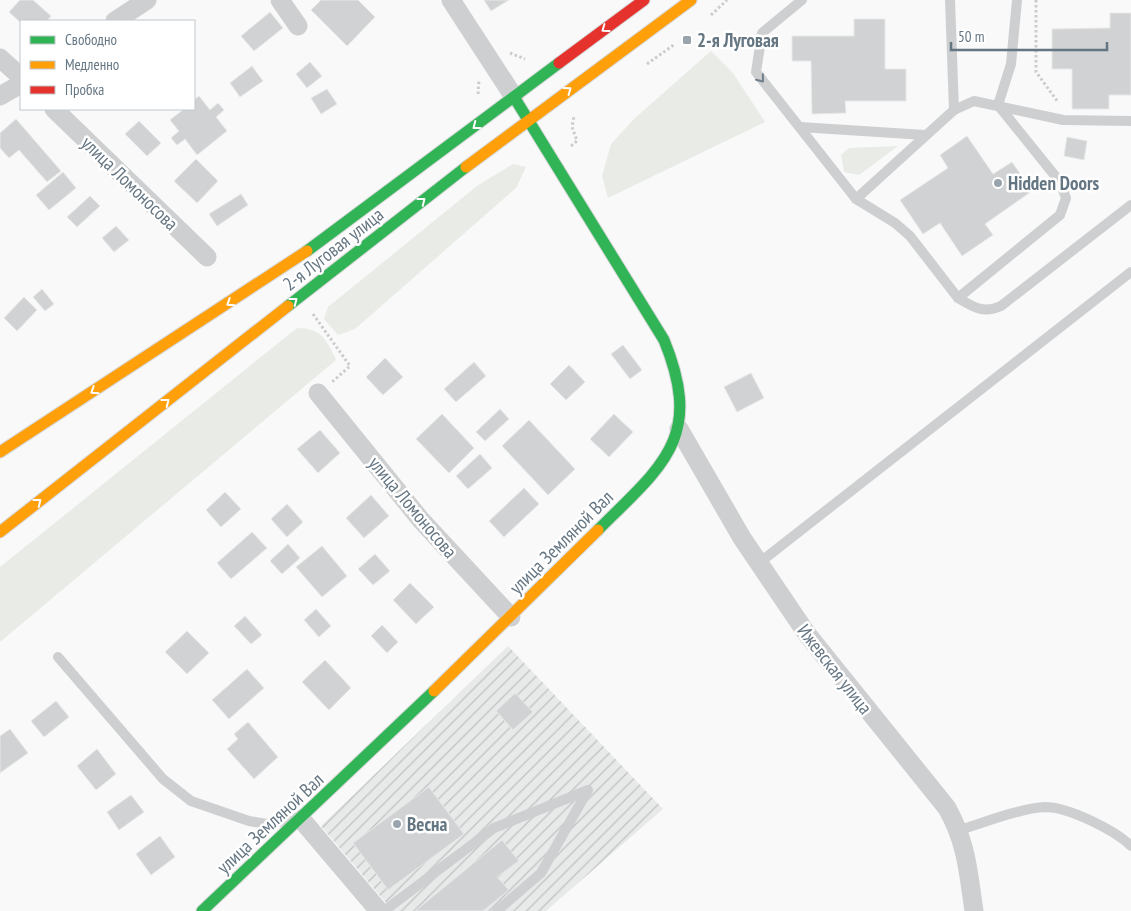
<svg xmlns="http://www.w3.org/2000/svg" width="1131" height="911" viewBox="0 0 1131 911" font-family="'PT Sans Narrow',sans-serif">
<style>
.industrial{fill:url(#industrial-furrows)}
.green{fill:#e8ebe6}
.building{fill:#d0d2d3;stroke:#e8e8e8}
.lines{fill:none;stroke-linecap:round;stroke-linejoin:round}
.fast-casing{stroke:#d5d6d7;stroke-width:13}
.slow-casing{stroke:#d5d6d7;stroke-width:13}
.jam-casing{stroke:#d5d6d7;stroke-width:13}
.path{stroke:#cbcccd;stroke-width:3;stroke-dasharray:2.5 2.5;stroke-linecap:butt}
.lane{stroke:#cecfd0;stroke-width:10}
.street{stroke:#cecfd0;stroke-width:19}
.fast{stroke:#30b455;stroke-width:11}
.slow{stroke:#ff9f0a;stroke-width:11}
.jam{stroke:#e5322d;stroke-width:11}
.oneway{stroke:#fff}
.oneway2{stroke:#707f8b}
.poi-dot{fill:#99a4ac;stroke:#fff;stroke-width:2}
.labels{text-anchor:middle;stroke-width:5;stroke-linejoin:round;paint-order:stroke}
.poi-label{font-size:19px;font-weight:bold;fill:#657683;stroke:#fff;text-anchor:start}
.street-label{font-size:19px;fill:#657683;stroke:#fff}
</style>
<defs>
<pattern id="industrial-furrows" width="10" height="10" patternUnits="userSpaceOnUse" patternTransform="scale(1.25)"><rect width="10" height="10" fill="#e8e9e9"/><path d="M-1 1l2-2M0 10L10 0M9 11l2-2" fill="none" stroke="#c0c1c2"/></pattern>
</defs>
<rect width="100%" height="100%" fill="#f9f9f9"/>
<path class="industrial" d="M508 646 663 809 546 911H393L321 826Z"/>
<g class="green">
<path d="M711 51 733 73 765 122 608 198 602 176 611 144 635 118Z"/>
<path d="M898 146 859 175 844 172 841 155 849 148Z"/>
<path d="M513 164 526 167 516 188 355 329 338 335 324 319 328 307 477 186Z"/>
<path d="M297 328C321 328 327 340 336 360L0 642V567Z"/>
</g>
<g class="building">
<path d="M20 0H33L51 16 47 21H21V23L9 12Z"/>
<path d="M321 0H358L375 17 347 46 311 10Z"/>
<path d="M484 0H509L491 11Z"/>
<path d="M270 12 283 28 254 51 241 36Z"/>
<path d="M1110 13H1131V95H1109V109H1072V69H1052V29L1110 28Z"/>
<path d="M854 19H885V69H906V101H845L846 113 812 114 811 61H792V36H854Z"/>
<path d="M310 62 322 76 307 88 296 74Z"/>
<path d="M252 66 263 81 240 97 230 83Z"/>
<path d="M327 89 337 104 321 114 311 98Z"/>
<path d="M199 96 210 110 218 103 224 110 216 117 227 131 197 155 185 139 177 145 171 138 179 131 170 120 184 109H194V100Z"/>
<path d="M16 119 61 171 47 182 19 150 9 158 0 148V133Z"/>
<path d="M139 121 161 143 147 156 125 134Z"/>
<path d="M967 136 993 174 1012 162 1032 191 985 224 993 235 962 256 940 223 923 234 900 200 948 168 940 155Z"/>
<path d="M1067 137 1087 141 1084 160 1064 156Z"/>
<path d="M196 159 218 181 197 203 174 181Z"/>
<path d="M63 172 76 188 49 210 36 195Z"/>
<path d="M241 194 248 205 217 226 209 214Z"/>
<path d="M90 196 100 206 77 227 67 217Z"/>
<path d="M116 226 129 240 114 252 102 238Z"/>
<path d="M42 289 54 304 45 311 33 297Z"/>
<path d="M24 297 37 310 17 331 4 318Z"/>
<path d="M623 345 642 370 630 379 611 354Z"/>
<path d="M385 358 403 377 383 395 366 377Z"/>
<path d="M474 362 486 376 456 402 444 389Z"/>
<path d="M569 365 585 382 566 400 550 384Z"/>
<path d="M751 373 764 398 737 412 724 387Z"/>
<path d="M500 409 509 419 485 441 476 432Z"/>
<path d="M442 414 474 448 449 473 416 439Z"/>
<path d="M614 414 633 432 609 457 590 439Z"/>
<path d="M529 420 575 469 548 495 502 446Z"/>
<path d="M320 430 340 453 318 473 297 449Z"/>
<path d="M480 454 492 468 468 489 456 476Z"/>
<path d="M524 488 539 504 504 537 489 521Z"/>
<path d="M225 492 241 509 221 527 206 510Z"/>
<path d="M371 495 389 516 364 538 346 518Z"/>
<path d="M287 504 303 522 287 537 271 519Z"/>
<path d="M252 532 267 548 231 579 217 563Z"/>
<path d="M288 544 300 558 282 574 270 561Z"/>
<path d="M322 546 347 576 322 597 296 567Z"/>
<path d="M375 554 390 571 373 585 358 569Z"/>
<path d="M410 583 434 607 416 624 393 600Z"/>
<path d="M316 609 331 626 319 637 304 620Z"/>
<path d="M245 616 262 635 251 644 234 626Z"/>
<path d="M382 625 398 642 387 653 371 636Z"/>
<path d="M187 631 209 653 187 674 165 652Z"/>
<path d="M325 660 351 688 329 710 302 682Z"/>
<path d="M247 669 264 688 229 719 212 700Z"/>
<path d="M515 693 533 712 513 730 496 711Z"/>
<path d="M56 701 69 717 44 737 31 721Z"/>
<path d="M248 722 278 757 254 779 227 749 238 739 234 734Z"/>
<path d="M10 729 28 753 0 773V736Z"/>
<path d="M97 749 116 774 96 790 77 766Z"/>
<path d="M429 787 464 834 388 890 353 843Z"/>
<path d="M131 795 144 812 119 830 107 812Z"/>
<path d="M160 836 175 857 151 875 136 854Z"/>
<path d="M502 840 519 861 497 877 509 890 483 911H415Z"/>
</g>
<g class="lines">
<g class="fast-casing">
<g id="fast">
<path d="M514 97 664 340C704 438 663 465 598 530"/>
<path d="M307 251 559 63"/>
<path d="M288 306 466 167"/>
<path d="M202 911 434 691"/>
</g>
</g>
<g class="slow-casing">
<g id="slow">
<path d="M466 167 691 0"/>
<path d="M0 452 307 251"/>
<path d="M0 532 288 306"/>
<path d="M434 691 598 530"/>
</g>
</g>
<g class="jam-casing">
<path id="jam" d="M559 63 644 0"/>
</g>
<g class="path">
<path d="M1036 0V72L1058 102"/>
<path d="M711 15 727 0"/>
<path d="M510 53 525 59"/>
<path d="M647 64 675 44"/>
<path d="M478 94 479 80"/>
<path d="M571 146 577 141 572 127 574 116"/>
<path d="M313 314 350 366 332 382"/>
</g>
<g class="lane">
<path d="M802 0 762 33 756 72 856 199 895 223 910 236 958 298 1060 215 1066 198 1060 182 998 105"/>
<path d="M950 0 954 110"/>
<path d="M998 105 1011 64 1017 0"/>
<path d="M800 127 925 135"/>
<path d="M856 199 954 110 974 101 1063 120 1131 121"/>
<path d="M958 298C973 307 983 314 1001 306L1131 205"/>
<path d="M759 563 1131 272"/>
<path d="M58 657 163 779 191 801 249 821 267 824 290 820"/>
<path d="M959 830C983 823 1021 808 1045 807 1068 807 1115 830 1131 846"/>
<path d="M384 911 494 828 588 790 541 873 497 911"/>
</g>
<g class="street">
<path d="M280 0 298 26"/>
<path d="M451 0 514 97"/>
<path d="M115 21 147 0"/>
<path d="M0 58 21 77"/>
<path d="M0 96 21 84"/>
<path d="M54 109 207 257"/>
<path d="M318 393 421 520 511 617"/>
<path d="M679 429 742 538 807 634 947 808C967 844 968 871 974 911"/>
<path d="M301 819 379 911"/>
</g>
<use href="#fast" class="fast"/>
<use href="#slow" class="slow"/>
<use href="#jam" class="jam"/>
</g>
<defs><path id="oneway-chevron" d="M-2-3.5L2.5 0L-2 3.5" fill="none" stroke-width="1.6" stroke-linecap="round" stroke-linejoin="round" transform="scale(1.25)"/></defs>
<g class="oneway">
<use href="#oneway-chevron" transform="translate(605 29) rotate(144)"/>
<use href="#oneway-chevron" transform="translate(568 90) rotate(-36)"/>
<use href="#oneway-chevron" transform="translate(476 126) rotate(142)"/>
<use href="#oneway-chevron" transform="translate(422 201) rotate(-38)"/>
<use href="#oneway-chevron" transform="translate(294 301) rotate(-38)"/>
<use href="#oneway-chevron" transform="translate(230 303) rotate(147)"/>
<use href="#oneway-chevron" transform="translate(94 391) rotate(147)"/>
<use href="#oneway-chevron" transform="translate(166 402) rotate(-38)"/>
<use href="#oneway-chevron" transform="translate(38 502) rotate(-38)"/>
</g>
<use class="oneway2" href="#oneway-chevron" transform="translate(761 79) rotate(51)"/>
<g class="poi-dot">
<rect x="682" y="35" width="10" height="10" rx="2.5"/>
<circle cx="998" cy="183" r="5"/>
<circle cx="397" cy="824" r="5"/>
</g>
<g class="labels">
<g class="poi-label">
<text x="697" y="47">2-я Луговая</text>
<text x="1008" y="190">Hidden Doors</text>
<text x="407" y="831">Весна</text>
</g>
<g class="street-label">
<text transform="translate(130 183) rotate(44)" y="7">улица Ломоносова</text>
<text transform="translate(333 249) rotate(-38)" y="7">2-я Луговая улица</text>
<text transform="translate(413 507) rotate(50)" y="7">улица Ломоносова</text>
<text transform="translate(561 542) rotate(-45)" y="7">улица Земляной Вал</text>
<text transform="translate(835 669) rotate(52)" y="7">Ижевская улица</text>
<text transform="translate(270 823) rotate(-43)" y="7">улица Земляной Вал</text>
</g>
</g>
<rect x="20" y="20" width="175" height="90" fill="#ffffff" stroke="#c1c8cd"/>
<rect x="30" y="36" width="25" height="8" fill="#30b455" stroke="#c1c8cd"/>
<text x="65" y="45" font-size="15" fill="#657683">Свободно</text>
<rect x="30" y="61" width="25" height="8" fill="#ff9f0a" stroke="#c1c8cd"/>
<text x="65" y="70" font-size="15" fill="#657683">Медленно</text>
<rect x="30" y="86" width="25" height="8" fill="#e5322d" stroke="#c1c8cd"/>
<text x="65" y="95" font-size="15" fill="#657683">Пробка</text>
<path d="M951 42v8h156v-8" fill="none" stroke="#657683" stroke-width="2.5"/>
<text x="958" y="42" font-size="15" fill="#657683" stroke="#ffffff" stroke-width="4" paint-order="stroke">50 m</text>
</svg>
